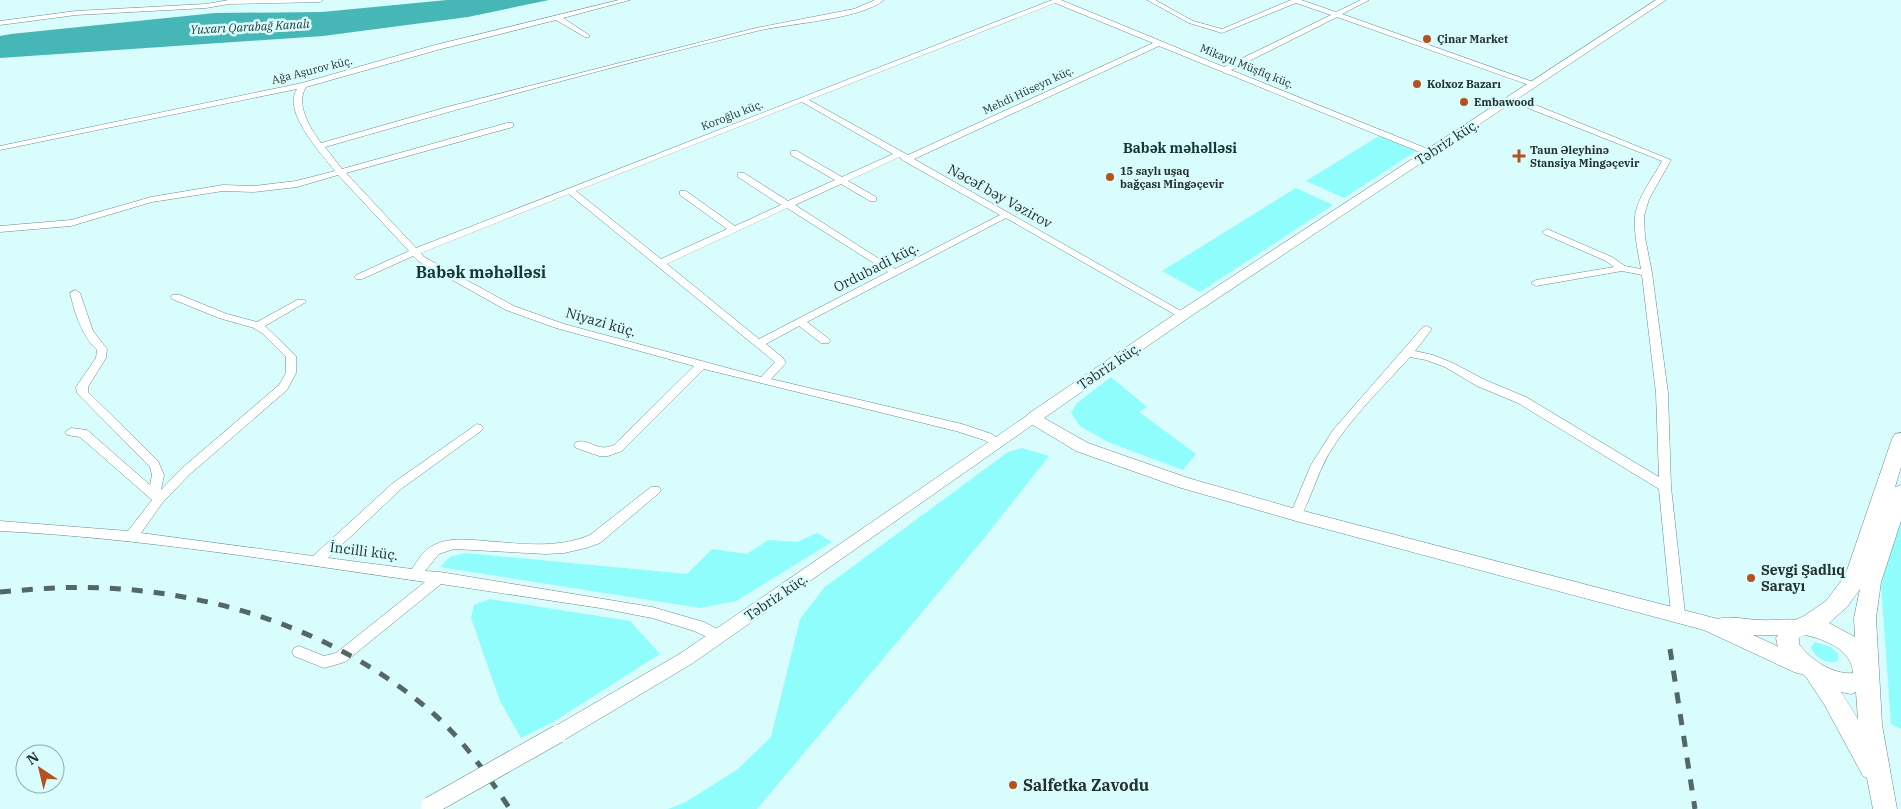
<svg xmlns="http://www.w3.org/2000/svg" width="1901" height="809" viewBox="0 0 1901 809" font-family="'IBM Plex Serif',serif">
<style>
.green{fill:#8efdfb}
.water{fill:#46b7b6}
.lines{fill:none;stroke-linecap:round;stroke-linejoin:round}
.minor-casing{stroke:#6a8b8b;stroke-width:1}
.tertiary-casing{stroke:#6a8b8b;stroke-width:1}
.secondary-casing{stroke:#6a8b8b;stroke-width:1}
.primary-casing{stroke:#6a8b8b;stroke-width:1}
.minor{fill:#fff;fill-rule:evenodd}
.tertiary{fill:#fff;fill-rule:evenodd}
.secondary{fill:#fff;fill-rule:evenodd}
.primary{fill:#fff;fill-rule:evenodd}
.rail{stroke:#546767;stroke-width:5;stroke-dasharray:11 11;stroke-linecap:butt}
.tertiary-bridge-casing{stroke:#6a8b8b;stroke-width:19;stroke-linecap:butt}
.tertiary-bridge{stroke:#fff;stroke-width:18}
.poi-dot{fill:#b5511e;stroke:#d9fdfc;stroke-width:2}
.labels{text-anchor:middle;stroke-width:5;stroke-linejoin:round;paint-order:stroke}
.far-poi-label{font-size:11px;font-weight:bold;fill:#243131;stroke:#d9fdfc;text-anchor:start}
.far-street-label{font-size:11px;fill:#243131;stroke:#d9fdfc}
.far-water-label{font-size:12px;font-style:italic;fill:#1c3534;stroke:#d9fdfc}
.street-label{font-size:14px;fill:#243131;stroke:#d9fdfc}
.far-quarter-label{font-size:14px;font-weight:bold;fill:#173736;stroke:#d9fdfc}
.poi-label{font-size:14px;font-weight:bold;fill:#243131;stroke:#d9fdfc;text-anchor:start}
.quarter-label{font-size:16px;font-weight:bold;fill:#173736;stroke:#d9fdfc}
.near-poi-label{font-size:16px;font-weight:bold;fill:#243131;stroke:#d9fdfc;text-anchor:start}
</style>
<rect width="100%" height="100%" fill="#d9fdfc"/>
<g class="green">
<path d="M1379 136 1416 151 1344 198 1306 181Z"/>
<path d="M1296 188 1333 205 1200 292 1162 271Z"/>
<path d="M1111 377 1147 407 1139 412 1196 454 1183 470 1108 442 1080 426 1071 413 1077 403Z"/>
<path d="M1022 448 1049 456 985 537 757 809H668L686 802 738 769 771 737 800 619 825 587 1008 452Z"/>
<path d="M1901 519V729L1891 724 1881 584Z"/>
<path d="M817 533 832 542 736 601 700 608 440 567 450 557 465 553 687 574 712 549 747 554 768 540 797 542Z"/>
<path d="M490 599 630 621 660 654 553 722 521 738 500 701 471 618 474 605Z"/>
<path d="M1815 642 1831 647 1838 654V661C1827 665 1815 658 1811 647Z"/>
</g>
<path class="water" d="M447 0H549L468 17 323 36 0 58V36L11 34 215 13 322 12Z"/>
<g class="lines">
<g class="minor-casing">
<g id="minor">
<path d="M229 0H323L320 2 229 4 206 8 76 15 0 25V21L76 11 206 4Z"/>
<path d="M619 0H630L563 18 589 35V37H585L556 20 441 49 306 87C295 104 310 128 321 143L451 106 756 28 854 9 875 0H884C859 20 790 23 757 31 612 66 468 106 325 147L342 169 507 123H513V127L346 173 416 248 1052 0H1061L1224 67 1331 15 1296 3 1222 33 1189 23 1147 0H1155L1193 21 1222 29 1291 0H1301L1336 12 1361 0H1369L1342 14 1539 84 1532 86 1337 17 1231 70 1433 151V155H1427L1159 46 914 159 1188 315 1187 317H1179L1006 218 807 322 829 339 830 341 829 343H821L799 326 766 344 783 358 786 363 771 379 962 424 992 434 1002 443 996 447 984 440 956 431 704 369 622 451 608 456H599L576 448 574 445 576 442C590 438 597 453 614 445L694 366 556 328 506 310 418 261 413 256 362 279H356L354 277 356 275 409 251 338 175 297 187 254 192 223 191 152 202 71 226 0 232V226L71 220 151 197 223 185 254 186 296 181 335 171C321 153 282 112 297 89L0 150V146L302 83 435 45ZM1055 3 1153 43 908 155 809 100ZM802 102 893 154 842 177 797 151H791V155L835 180 788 201 744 173H738V177L781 205 735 226 686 191H680V195L727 229 661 259 576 191ZM899 157 904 161 1000 215 895 269 795 205 841 184 870 201H876V197L848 181ZM569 194 775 362 761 377 564 324 514 306 424 257 421 253ZM787 208 888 272 759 339 667 264Z"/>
<path d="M1510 97H1516L1671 160 1649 199 1644 216 1645 237 1652 273 1668 393 1671 487 1685 614 1683 618 1678 620 1673 618 1671 614 1659 489 1518 403 1477 386 1445 367 1426 360 1410 357C1382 388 1350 418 1328 455 1317 475 1311 498 1300 518H1292L1290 515 1311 465 1333 430 1423 327 1427 326 1432 329 1415 351 1433 355 1453 363 1485 380 1526 397 1659 477 1656 393 1642 275 1622 271 1536 286 1531 283 1536 280 1614 267 1606 261 1544 234 1542 232 1547 229 1612 257 1625 266 1641 269C1638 252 1634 235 1635 218 1636 199 1653 178 1662 161L1510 101Z"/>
<path d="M75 290 80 293 93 331 107 349 106 358 88 387V392L158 461 164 475 161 490 181 469 279 385 286 373V357L263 334 254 328 219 318 172 299 171 297 172 295H180L227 314 257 322 297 300H305L306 302 265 326 296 356V373L287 390 189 475 163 502 141 533 313 556 393 483 477 424 481 425 483 428 481 431 401 489 328 558 412 569C417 561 423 551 432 546 452 535 477 541 499 542 530 545 562 547 590 535L651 487H659L661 490 659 493 600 543 586 548 564 553 546 554 454 549 439 554 425 571 440 572 652 607 704 622 723 632 725 636 723 640 718 642 694 631 652 618 600 608 441 584 345 662 324 668 294 656 292 652 294 648 299 646 324 656 336 653 425 582C284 562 142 538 0 531V521L128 531 152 500 80 437 67 435 65 432 71 428 87 430 150 485 152 475 150 467 77 393 76 387 96 358 97 350C81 335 75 313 70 293Z"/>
</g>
</g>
<g class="tertiary-casing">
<path id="tertiary" d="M1033 413 1038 415 1040 418 1038 421 693 663 564 740 558 742 552 740 549 734 552 728 681 653 1028 415Z"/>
</g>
<g class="secondary-casing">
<path id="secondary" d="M1656 0H1666L1188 318 1044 418 1088 443 1188 478 1296 509 1718 619C1731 615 1747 620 1761 620 1776 621 1793 617 1808 622L1810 627 1808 632 1801 635H1753L1808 660 1810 666 1808 672 1801 674 1794 672 1704 630 1296 521 1178 487 1076 451 1028 422 1025 418 1028 414 1178 312Z"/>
</g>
<g class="primary-casing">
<path id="primary" d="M1901 433V467L1895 487 1901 485V521L1881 582 1876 618 1882 725 1897 809H1873L1867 778 1863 776 1824 704 1806 677 1787 662 1778 647 1776 638 1784 625 1804 616 1826 601 1845 576 1892 439 1895 434ZM1860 589 1854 618 1855 637 1829 623 1847 607ZM1805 635C1825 639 1852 650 1853 673 1833 675 1811 660 1799 644V638ZM1841 692 1851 694 1856 692 1858 719Z"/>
</g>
<use href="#minor" class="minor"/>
<use href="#tertiary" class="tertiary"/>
<use href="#secondary" class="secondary"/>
<use href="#primary" class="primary"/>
<g class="rail">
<path d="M0 592C35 589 71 586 106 588 225 594 344 635 435 715 465 742 488 776 510 809"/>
<path d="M1670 649 1695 809"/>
</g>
<g class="tertiary-bridge-casing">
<path id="tertiary-bridge" d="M430 806 558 734"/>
</g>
<use href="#tertiary-bridge" class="tertiary-bridge"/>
</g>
<g class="poi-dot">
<circle cx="1427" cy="39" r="5"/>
<circle cx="1417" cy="84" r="5"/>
<circle cx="1464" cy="102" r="5"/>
<path d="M1516.5 148.5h5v5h5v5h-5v5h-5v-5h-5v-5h5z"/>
<circle cx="1110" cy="177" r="5"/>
<circle cx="1751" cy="578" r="5"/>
<circle cx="1013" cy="785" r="5"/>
</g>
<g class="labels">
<g class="far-poi-label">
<text x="1437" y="43">Çinar Market</text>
<text x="1427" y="88">Kolxoz Bazarı</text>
<text x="1474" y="106">Embawood</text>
<text x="1530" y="154">Taun Əleyhinə<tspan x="1530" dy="13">Stansiya Mingəçevir</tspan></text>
<text x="1120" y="175">15 saylı uşaq<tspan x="1120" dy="13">bağçası Mingəçevir</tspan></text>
</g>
<g class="far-street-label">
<text transform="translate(1247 66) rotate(22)" y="4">Mikayıl Müşfiq küç.</text>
<text transform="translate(312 70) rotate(-14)" y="4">Ağa Aşurov küç.</text>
<text transform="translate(1028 90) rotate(-25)" y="4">Mehdi Hüseyn küç.</text>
<text transform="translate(732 115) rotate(-21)" y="4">Koroğlu küç.</text>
</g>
<g class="far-water-label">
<text transform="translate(250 27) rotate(-3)" y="4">Yuxarı Qarabağ Kanalı</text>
</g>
<g class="street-label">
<text transform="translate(1447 142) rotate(-33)" y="5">Təbriz küç.</text>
<text transform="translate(1000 196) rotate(29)" y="5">Nəcəf bəy Vəzirov</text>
<text transform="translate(876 267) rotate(-27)" y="5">Ordubadi küç.</text>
<text transform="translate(601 322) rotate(16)" y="5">Niyazi küç.</text>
<text transform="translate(1109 366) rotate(-34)" y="5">Təbriz küç.</text>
<text transform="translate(364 551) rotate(7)" y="5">İncilli küç.</text>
<text transform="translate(776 597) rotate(-34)" y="5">Təbriz küç.</text>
</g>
<g class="far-quarter-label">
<text x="1180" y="153">Babək məhəlləsi</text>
</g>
<g class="poi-label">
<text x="1761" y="575">Sevgi Şadlıq<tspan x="1761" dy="16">Sarayı</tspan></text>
</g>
<g class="quarter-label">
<text x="481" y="278">Babək məhəlləsi</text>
</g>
<g class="near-poi-label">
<text x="1023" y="791">Salfetka Zavodu</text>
</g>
</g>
<g transform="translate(40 769) rotate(325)"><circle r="24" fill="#d9fdfc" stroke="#91abab"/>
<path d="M0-4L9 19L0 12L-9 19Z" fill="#b5511e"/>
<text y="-8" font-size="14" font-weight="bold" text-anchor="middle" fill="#243131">N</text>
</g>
</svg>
